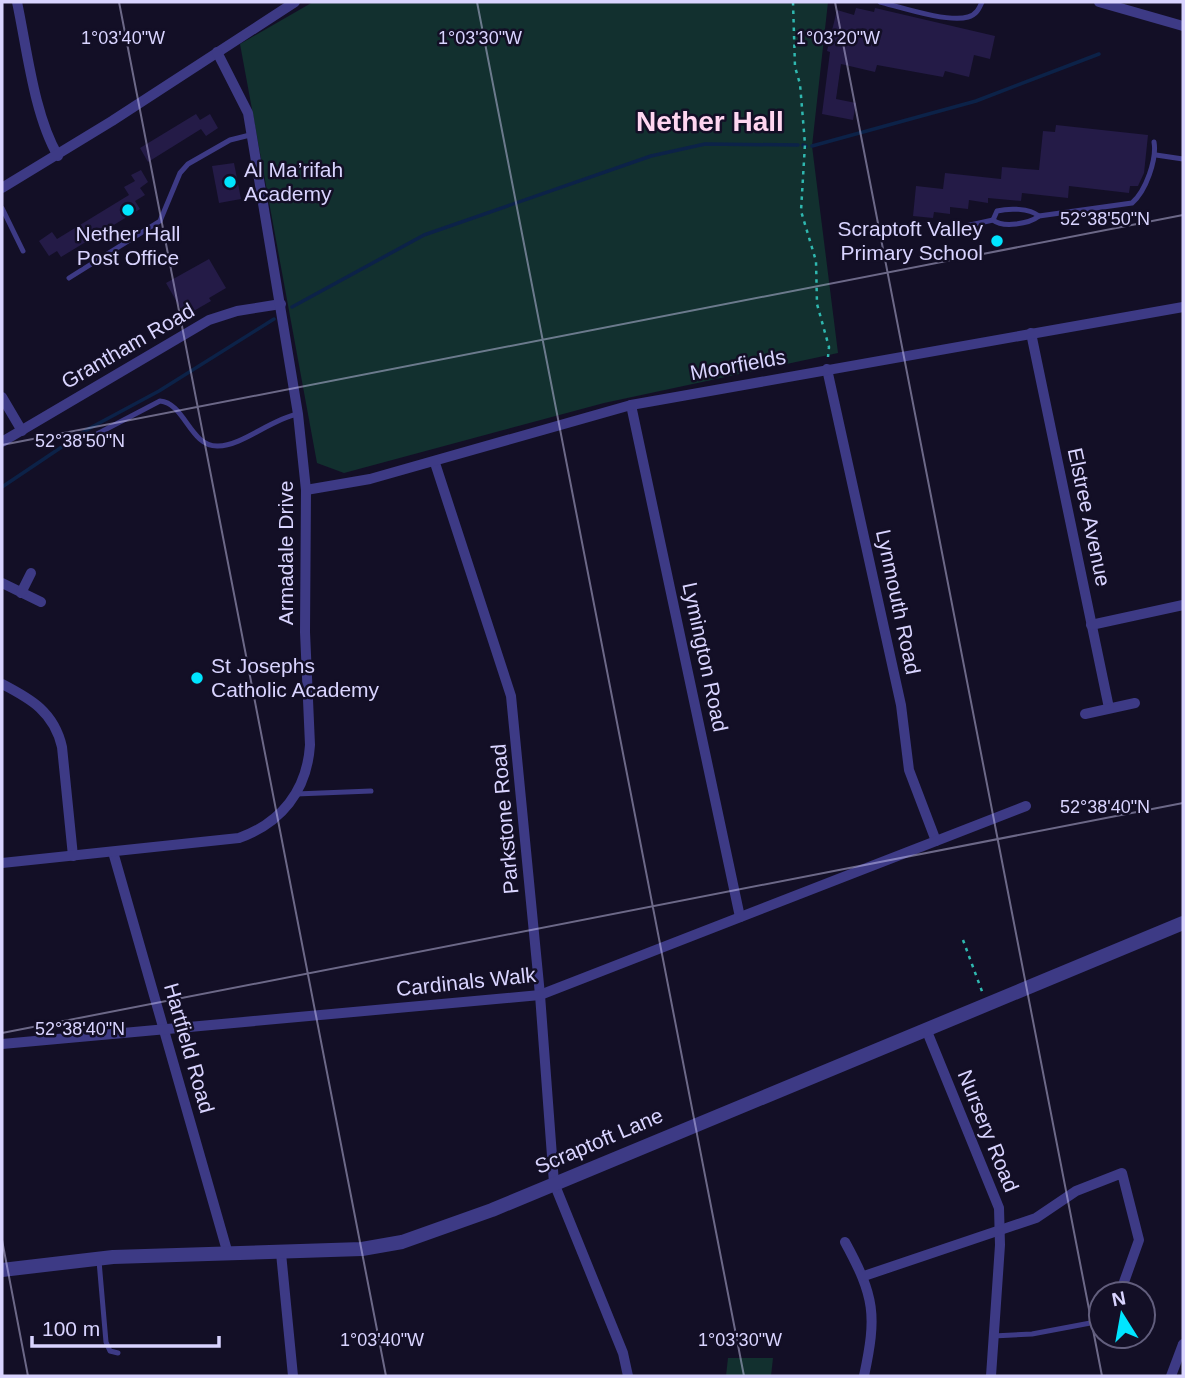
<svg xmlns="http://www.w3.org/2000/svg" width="1185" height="1378" viewBox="0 0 1185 1378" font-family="Arial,sans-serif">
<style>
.green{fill:#12302f}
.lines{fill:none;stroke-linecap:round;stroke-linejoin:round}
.stream{stroke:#0c2248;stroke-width:3.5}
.building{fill:#241b47}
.path{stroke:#2fb8b0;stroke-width:2.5;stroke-dasharray:3.5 5;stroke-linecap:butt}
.service{stroke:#3d3a85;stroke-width:5}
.minor{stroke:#3d3a85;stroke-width:10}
.tertiary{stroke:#3d3a85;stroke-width:14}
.ticks{fill:none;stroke:#d9d4ff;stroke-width:2;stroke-opacity:0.45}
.poi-dot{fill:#00e5ff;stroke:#130f26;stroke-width:2.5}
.labels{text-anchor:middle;stroke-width:5;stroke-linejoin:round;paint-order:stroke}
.poi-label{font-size:21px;fill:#d9d4ff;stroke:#130f26;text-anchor:start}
.street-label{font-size:21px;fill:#d9d4ff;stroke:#130f26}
.district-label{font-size:28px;font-weight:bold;fill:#ffd6f0;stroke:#130f26}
.ticks-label{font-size:18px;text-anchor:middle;fill:#d9d4ff;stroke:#130f26;stroke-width:5;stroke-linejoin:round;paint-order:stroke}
</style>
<rect width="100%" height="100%" fill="#130f26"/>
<g class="green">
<path d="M313 2H828L812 146 838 353 604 403 344 473 317 463 240 44Z"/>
<path d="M728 1358H773L771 1376H726Z"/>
</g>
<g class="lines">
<g class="stream">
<path d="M803 145 806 146"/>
<path d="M812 146 976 101 1099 54"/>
<path d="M292 307 424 235 651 156 705 144 798 145"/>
<path d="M2 487 90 428 159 391 274 319"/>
</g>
</g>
<g class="building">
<path d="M856 8 874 12 875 8 995 36 990 59 974 55 969 77 945 71 943 77 877 65 875 72 841 64 836 99 856 103 853 120 822 114 830 52 827 51 837 10 854 15Z"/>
<path d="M196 114 200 120 210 114 218 128 206 136 201 129 148 162 140 148Z"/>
<path d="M1056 125 1148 135 1144 173 1138 186H1130L1129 193 1069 186 1068 198 1022 193 1021 201 988 198V203L969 200 968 209 950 207V214L934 212 933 218 913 216 916 186 943 189 945 173 1001 179 1002 167 1039 170 1043 131 1055 132Z"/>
<path d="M234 163 241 199 219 203 212 166Z"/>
<path d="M141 170 148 182 140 188 145 195 135 201 140 209 61 257 57 251 49 256 39 241 52 232 57 239 129 195 124 187 135 181 131 175Z"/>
<path d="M209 259 226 288 209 298 211 301 185 316 166 283Z"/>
</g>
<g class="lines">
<g class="path">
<path d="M793 2 795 67 800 84 805 144 801 211 816 261 817 304 829 347 828 357"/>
<path d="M963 940 983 994"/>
</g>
<g class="service">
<path d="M880 2C900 7 948 23 968 17 976 15 979 9 982 2"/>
<path d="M1156 155 1183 159"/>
<path d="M2 208 23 251"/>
<path d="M993 220 997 211C1009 208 1029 208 1039 216"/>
<path d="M952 229 993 220C1003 228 1029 224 1039 216L1132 203C1146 191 1157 159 1154 142"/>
<path d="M69 278 160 221 180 173 188 164 230 140 250 135"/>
<path d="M97 434 160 401C185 403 190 447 218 446 242 446 271 419 298 414"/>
<path d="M296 794 371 791"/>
<path d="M99 1261 106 1342 110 1351 118 1353"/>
<path d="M993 1336 1032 1334 1101 1321"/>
</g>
<g class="minor">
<path d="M17 2C27 49 34 115 58 156"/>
<path d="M1099 2 1183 26"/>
<path d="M2 188 112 121 295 2"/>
<path d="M1031 333 1109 708"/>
<path d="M827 369 901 705 909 770 936 841"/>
<path d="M2 397 22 431"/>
<path d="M631 405 740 917"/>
<path d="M2 442 209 320 237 311 281 304"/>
<path d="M435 463 511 696 540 995 554 1183 623 1353 628 1376"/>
<path d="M306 490 370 479 631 405 1183 307"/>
<path d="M2 583 41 602"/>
<path d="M21 593 31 573"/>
<path d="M1091 625 1183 605"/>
<path d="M2 684C31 699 54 712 62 747L73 856"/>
<path d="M1085 714 1135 703"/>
<path d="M113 852 228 1254"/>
<path d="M2 863 239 838C281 823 307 791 310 745L305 632 306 490 298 414 248 113 217 52"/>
<path d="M926 1029 999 1208 1000 1245 991 1376"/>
<path d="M2 1044 540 995 1026 806"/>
<path d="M845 1242C875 1297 877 1315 864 1376"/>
<path d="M281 1253 293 1376"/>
<path d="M864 1276 1036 1218 1076 1191 1122 1173 1139 1240 1124 1282 1123 1294"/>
<path d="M1171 1376 1183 1344"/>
</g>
<path class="tertiary" d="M2 1270 113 1257 362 1249 402 1242 492 1210 1183 923"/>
</g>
<path class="ticks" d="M119 2 386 1376M477 2 744 1376M835 2 1102 1376M2 445 1183 215M2 1033 1183 803M2 1240 28 1376"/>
<g class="poi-dot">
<circle cx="230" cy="182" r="7"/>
<circle cx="128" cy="210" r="7"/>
<circle cx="997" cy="241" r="7"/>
<circle cx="197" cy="678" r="7"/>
</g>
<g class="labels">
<g class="poi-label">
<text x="244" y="177">Al Ma’rifah<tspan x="244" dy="24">Academy</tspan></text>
<text x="983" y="236" text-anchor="end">Scraptoft Valley<tspan x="983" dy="24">Primary School</tspan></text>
<text x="128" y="241" text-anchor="middle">Nether Hall<tspan x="128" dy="24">Post Office</tspan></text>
<text x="211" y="673">St Josephs<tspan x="211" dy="24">Catholic Academy</tspan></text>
</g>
<g class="street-label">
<text transform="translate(128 346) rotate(-30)" y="7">Grantham Road</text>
<text transform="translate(738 365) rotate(-10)" y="7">Moorfields</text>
<text transform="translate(1089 517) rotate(78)" y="7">Elstree Avenue</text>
<text transform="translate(286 553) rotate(-90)" y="7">Armadale Drive</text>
<text transform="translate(898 602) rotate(78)" y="7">Lynmouth Road</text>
<text transform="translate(705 657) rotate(78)" y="7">Lymington Road</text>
<text transform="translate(505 819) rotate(-95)" y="7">Parkstone Road</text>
<text transform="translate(466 982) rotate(-6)" y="7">Cardinals Walk</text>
<text transform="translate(189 1048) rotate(74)" y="7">Hartfield Road</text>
<text transform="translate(988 1131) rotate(68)" y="7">Nursery Road</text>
<text transform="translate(599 1141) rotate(-23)" y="7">Scraptoft Lane</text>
</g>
<g class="district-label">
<text x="710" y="131">Nether Hall</text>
</g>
</g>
<g class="ticks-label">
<text x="123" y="44">1°03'40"W</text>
<text x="480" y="44">1°03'30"W</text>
<text x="838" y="44">1°03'20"W</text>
<text x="1105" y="225">52°38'50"N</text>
<text x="80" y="447">52°38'50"N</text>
<text x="1105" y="813">52°38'40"N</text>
<text x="80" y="1035">52°38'40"N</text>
<text x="382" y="1346">1°03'40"W</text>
<text x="740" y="1346">1°03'30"W</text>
</g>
<rect width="1185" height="1378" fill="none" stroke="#d9d4ff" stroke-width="7"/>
<g transform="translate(1122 1315) rotate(349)"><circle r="33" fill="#130f26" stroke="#625e7d" stroke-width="2"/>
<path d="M0-5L12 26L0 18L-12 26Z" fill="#00e5ff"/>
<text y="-10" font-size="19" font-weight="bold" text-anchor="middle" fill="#d9d4ff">N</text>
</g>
<path d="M32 1336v10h187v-10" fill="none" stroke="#d9d4ff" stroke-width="3.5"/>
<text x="42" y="1336" font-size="21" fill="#d9d4ff" stroke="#130f26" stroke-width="5" paint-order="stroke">100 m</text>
</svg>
